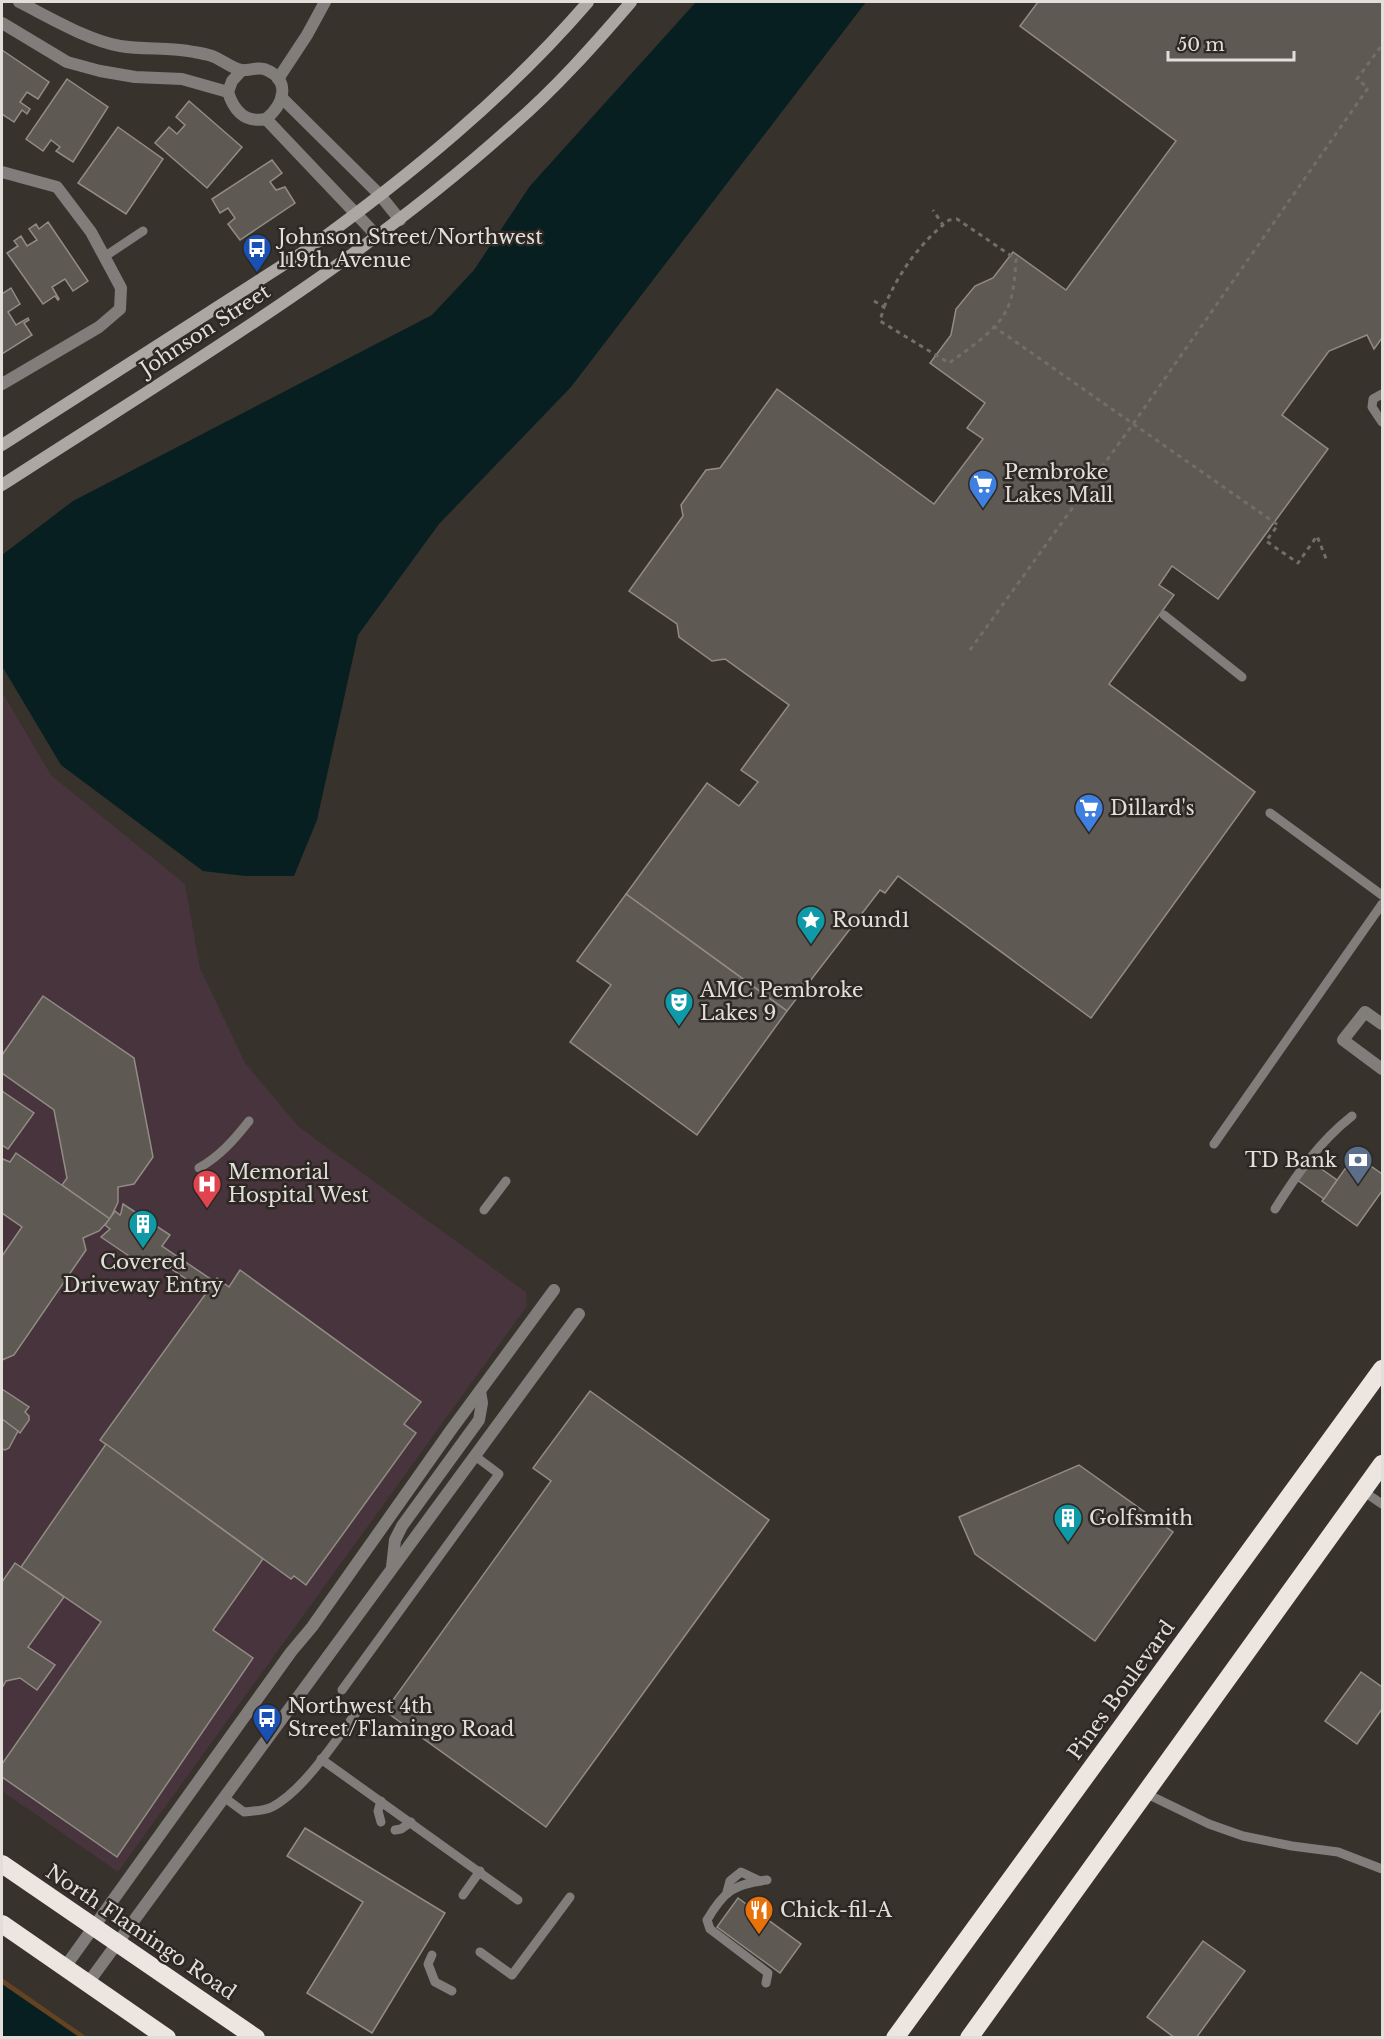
<svg xmlns="http://www.w3.org/2000/svg" width="1384" height="2039" viewBox="0 0 1384 2039" font-family="'Libre Baskerville',serif">
<style>
.medical{fill:#47343d}
.green{fill:#634321}
.water{fill:#071f21}
.building{fill:#5f5954;stroke:#928c85;stroke-width:1.5}
.lines{fill:none;stroke-linecap:round;stroke-linejoin:round}
.path{stroke:#726e68;stroke-width:3;stroke-dasharray:4.5 4.5;stroke-linecap:butt}
.lane{stroke:#817d7b;stroke-width:9}
.street{stroke:#817d7b;stroke-width:12}
.secondary{stroke:#ada7a3;stroke-width:12}
.highway{stroke:#ede5df;stroke-width:18}
.labels{text-anchor:middle;stroke-width:5;stroke-linejoin:round;paint-order:stroke}
.poi-label{font-size:20px;fill:#e2dfdb;stroke:#2d2823;text-anchor:start}
.street-label{font-size:20px;fill:#e2dfdb;stroke:#2d2823}
</style>
<rect width="100%" height="100%" fill="#37322c"/>
<path class="medical" d="M2 692 51 775 185 884 200 968 245 1063 299 1127 526 1292 527 1306 118 1872 2 1791Z"/>
<path class="green" d="M2 1978 87 2037H2Z"/>
<g class="water">
<path d="M696 2H866L571 387 439 524 358 635 317 820 294 876H245L203 871 61 765 2 666V555L73 501 432 315 474 270 530 186Z"/>
<path d="M2 1984 79 2037H2Z"/>
</g>
<g class="building">
<path d="M1038 2H1382V338L1374 349 1367 335 1329 351 1282 415 1328 449 1218 599 1172 566 1159 585 1174 595 1109 684 1255 792 1091 1018 898 876 885 893 880 890 787 1011 626 894 707 783 739 806 758 782 741 770 789 705 725 659 712 661 679 637 677 624 629 591 683 516 681 505 706 470 720 468 777 389 934 504 983 439 967 428 985 403 930 363 951 335 956 309 975 286 993 278 1013 252 1066 290 1176 141 1020 26Z"/>
<path d="M2 50 49 82 38 99 27 92 20 102 30 109 27 114 22 110 14 122 2 114Z"/>
<path d="M67 79 108 107 73 162 56 151 60 147 51 140 43 151 26 139Z"/>
<path d="M189 101 242 147 207 188 155 143 169 127 177 134 185 125 176 117Z"/>
<path d="M118 127 163 159 126 214 78 183Z"/>
<path d="M272 160 282 173 270 182 276 190 285 187 295 203 240 240 228 224 235 218 228 208 220 213 212 199Z"/>
<path d="M48 222 88 281 73 291 65 279 52 287 59 299 58 300 55 296 43 304 7 253 18 246 14 241 21 236 27 246 37 240 29 229 36 224 39 229Z"/>
<path d="M11 288 20 304 8 312 16 325 28 318 29 320 24 323 32 335 2 354V294Z"/>
<path d="M626 894 787 1011 697 1135 570 1042 611 985 577 961Z"/>
<path d="M43 996 134 1058 153 1157 134 1184 118 1187V1202L110 1219 62 1185 67 1178 54 1110 2 1073V1055Z"/>
<path d="M2 1091 34 1113 8 1149 2 1145Z"/>
<path d="M16 1153 110 1219 99 1231 83 1238 86 1250 14 1355 2 1360V1256L22 1227 2 1213V1162L3 1159 10 1162Z"/>
<path d="M1355 1155 1382 1174V1191L1357 1226 1322 1201Z"/>
<path d="M1310 1161 1337 1180 1324 1199 1296 1179Z"/>
<path d="M123 1204 170 1235 162 1246 215 1282 207 1293 155 1258 147 1268 101 1237 110 1229 105 1225 115 1211 120 1215 121 1213Z"/>
<path d="M240 1270 421 1402 404 1424 416 1433 306 1585 294 1576 291 1579 100 1440 217 1278 229 1287Z"/>
<path d="M2 1389 29 1407 25 1412 29 1416V1420L20 1433 2 1419Z"/>
<path d="M590 1391 769 1520 546 1827 385 1711 551 1481 533 1468Z"/>
<path d="M2 1419 18 1431 9 1448 5 1450 2 1449Z"/>
<path d="M106 1444 263 1559 213 1630 253 1658 117 1857 2 1777V1764L101 1622 21 1567Z"/>
<path d="M1079 1465 1173 1532 1095 1641 975 1554 959 1517Z"/>
<path d="M15 1563 64 1597 28 1647 55 1665 37 1690 20 1678 6 1681 2 1688V1582Z"/>
<path d="M1361 1672 1382 1687V1709L1357 1744 1325 1721Z"/>
<path d="M305 1828 445 1913 372 2033 307 1993 363 1902 287 1856Z"/>
<path d="M738 1898 801 1944 780 1973 717 1927Z"/>
<path d="M1203 1941 1245 1971 1196 2038H1175L1147 2017Z"/>
</g>
<g class="lines">
<g class="path">
<path d="M874 301 884 307 880 321 949 363C967 350 996 331 1006 311 1014 297 1015 275 1016 259L957 219 949 220 943 225 933 210"/>
<path d="M884 307C898 275 916 248 943 225"/>
<path d="M993 326 1278 525 1266 541 1298 563 1317 536 1327 561"/>
<path d="M970 650 1133 424 1368 88 1357 79 1382 45"/>
</g>
<g class="lane">
<path d="M104 257 143 231"/>
<path d="M1382 394 1373 399 1372 407 1382 422"/>
<path d="M1164 615 1242 677"/>
<path d="M1270 813 1382 895"/>
<path d="M1214 1144 1382 904"/>
<path d="M199 1168C220 1156 234 1140 249 1121"/>
<path d="M1275 1209C1297 1174 1319 1142 1352 1116"/>
<path d="M484 1210 506 1181"/>
<path d="M1363 1491 1382 1504"/>
<path d="M342 1690 499 1474 475 1456"/>
<path d="M321 1759 518 1900"/>
<path d="M1145 1793 1209 1824 1243 1836 1292 1846 1338 1852 1382 1869"/>
<path d="M225 1798 244 1812C253 1811 264 1811 272 1807 305 1790 339 1735 362 1705"/>
<path d="M381 1801 378 1811 381 1822"/>
<path d="M395 1830 401 1829 411 1822"/>
<path d="M727 1892 730 1881 741 1872 760 1881"/>
<path d="M463 1895 480 1871"/>
<path d="M480 1952 512 1975 570 1897"/>
<path d="M432 1955 428 1964 435 1982 452 1991"/>
<path d="M766 1983 768 1973 710 1929 707 1920C724 1891 734 1884 767 1880"/>
</g>
<g class="street">
<path d="M19 2C49 17 87 40 120 46 145 50 170 47 194 52 200 53 206 54 212 56 221 59 231 68 241 70 249 71 255 67 264 69 292 79 284 104 266 119"/>
<path d="M2 23 67 62 100 71 135 77 182 79 228 92"/>
<path d="M278 79 307 35 325 2"/>
<path d="M228 92C234 111 245 123 266 119"/>
<path d="M228 92 232 81 242 70"/>
<path d="M282 98 380 195 400 220"/>
<path d="M266 119 378 237"/>
<path d="M2 172 57 187 91 232 112 271 121 288 120 309 99 327 2 384"/>
<path d="M1382 1024 1365 1012 1343 1040 1382 1069"/>
<path d="M392 1567 395 1540 402 1526 479 1420 482 1403 480 1391"/>
<path d="M65 1967 291 1652 312 1627 451 1430 554 1290"/>
<path d="M88 1983 579 1314"/>
</g>
<g class="secondary">
<path d="M2 445 308 249C409 176 507 96 588 2"/>
<path d="M2 485C176 372 357 266 512 126 555 89 594 45 631 2"/>
</g>
<g class="highway">
<path d="M2 1864 256 2038"/>
<path d="M2 1924 167 2038"/>
<path d="M895 2038 1382 1369"/>
<path d="M969 2038 1382 1464"/>
</g>
</g>
<defs>
<g id="bus-pin" transform="scale(1.5)"><path d="M0 17L-7.5 6A9.5 9.5 0 1 1 7.5 6Z" fill="#1a4fb4" stroke="#2d2823"/><path d="M-5-6H5V4H4V6H2V4H-2V6H-4V4H-5ZM-3.5-4V0h7V-4ZM-3.5 1.2v1.5H-2V1.2ZM2 1.2v1.5H3.5V1.2Z" fill="#fff"/></g>
<g id="supermarket-pin" transform="scale(1.5)"><path d="M0 17L-7.5 6A9.5 9.5 0 1 1 7.5 6Z" fill="#3f7fe0" stroke="#2d2823"/><path d="M-6-5.5h2.5l.6 2H6L4.5 2H-2.5L-4.4-4H-6ZM-1.5 3.2a1.3 1.3 0 1 0 .1 0ZM3 3.2a1.3 1.3 0 1 0 .1 0Z" fill="#fff"/></g>
<g id="sight-pin" transform="scale(1.5)"><path d="M0 17L-7.5 6A9.5 9.5 0 1 1 7.5 6Z" fill="#0f9aa8" stroke="#2d2823"/><path d="M0-6L1.8-2.2L6-1.7L2.9 1.2L3.7 5.4L0 3.3L-3.7 5.4L-2.9 1.2L-6-1.7L-1.8-2.2Z" fill="#fff"/></g>
<g id="theatre-pin" transform="scale(1.5)"><path d="M0 17L-7.5 6A9.5 9.5 0 1 1 7.5 6Z" fill="#0f9aa8" stroke="#2d2823"/><path d="M-5-5.5Q0-4 5-5.5V0Q5 5 0 6Q-5 5-5 0ZM-3.3-2.5H-1v1.5H-3.3ZM1-2.5H3.3v1.5H1ZM-2.8 1Q0 5.5 2.8 1Z" fill="#fff"/></g>
<g id="bank-pin" transform="scale(1.5)"><path d="M0 17L-7.5 6A9.5 9.5 0 1 1 7.5 6Z" fill="#5c6f8a" stroke="#2d2823"/><path d="M-6-4H6V4H-6ZM0-2.3a2.3 2.3 0 1 0 0 4.6a2.3 2.3 0 1 0 0-4.6Z" fill="#fff"/></g>
<g id="hospital-pin" transform="scale(1.5)"><path d="M0 17L-7.5 6A9.5 9.5 0 1 1 7.5 6Z" fill="#e0444e" stroke="#2d2823"/><path d="M-5-5h3v3.5h4V-5h3V5h-3V1.5h-4V5h-3Z" fill="#fff"/></g>
<g id="building-pin" transform="scale(1.5)"><path d="M0 17L-7.5 6A9.5 9.5 0 1 1 7.5 6Z" fill="#0f9aa8" stroke="#2d2823"/><path d="M-4-6H4V6H1V3H-1V6H-4ZM-2.5-4.3h1.7v1.8h-1.7ZM.8-4.3h1.7v1.8H.8ZM-2.5-1h1.7V.8h-1.7ZM.8-1h1.7V.8H.8Z" fill="#fff"/></g>
<g id="restaurant-pin" transform="scale(1.5)"><path d="M0 17L-7.5 6A9.5 9.5 0 1 1 7.5 6Z" fill="#e8710a" stroke="#2d2823"/><path d="M-5-6h1v4h1v-4h1v4h1v-4h1v5L-1.5 .5V6h-2V.5L-5-1ZM5-6V6H3V1.5H1.5Q1.5-4 5-6Z" fill="#fff"/></g>
</defs>
<g fill-rule="evenodd">
<use href="#bus-pin" x="257" y="248"/>
<use href="#supermarket-pin" x="983" y="484"/>
<use href="#supermarket-pin" x="1089" y="808"/>
<use href="#sight-pin" x="811" y="920"/>
<use href="#theatre-pin" x="679" y="1002"/>
<use href="#bank-pin" x="1358" y="1160"/>
<use href="#hospital-pin" x="207" y="1184"/>
<use href="#building-pin" x="143" y="1224"/>
<use href="#building-pin" x="1068" y="1518"/>
<use href="#bus-pin" x="267" y="1718"/>
<use href="#restaurant-pin" x="759" y="1910"/>
</g>
<g class="labels">
<g class="poi-label">
<text x="278" y="244">Johnson Street/Northwest<tspan x="278" dy="23">119th Avenue</tspan></text>
<text x="1004" y="479">Pembroke<tspan x="1004" dy="23">Lakes Mall</tspan></text>
<text x="1110" y="815">Dillard's</text>
<text x="832" y="927">Round1</text>
<text x="700" y="997">AMC Pembroke<tspan x="700" dy="23">Lakes 9</tspan></text>
<text x="1337" y="1167" text-anchor="end">TD Bank</text>
<text x="228" y="1179">Memorial<tspan x="228" dy="23">Hospital West</tspan></text>
<text x="143" y="1269" text-anchor="middle">Covered<tspan x="143" dy="23">Driveway Entry</tspan></text>
<text x="1089" y="1525">Golfsmith</text>
<text x="288" y="1713">Northwest 4th<tspan x="288" dy="23">Street/Flamingo Road</tspan></text>
<text x="780" y="1917">Chick-fil-A</text>
</g>
<g class="street-label">
<text transform="translate(205 330) rotate(-33)" y="7">Johnson Street</text>
<text transform="translate(1121 1690) rotate(-54)" y="7">Pines Boulevard</text>
<text transform="translate(141 1932) rotate(34)" y="7">North Flamingo Road</text>
</g>
</g>
<rect width="1384" height="2039" fill="none" stroke="#e2dfdb" stroke-width="6"/>
<path d="M1168 51v9h126v-9" fill="none" stroke="#e2dfdb" stroke-width="3"/>
<text x="1177" y="51" font-size="18" fill="#e2dfdb" stroke="#2d2823" stroke-width="4.5" paint-order="stroke">50 m</text>
</svg>
